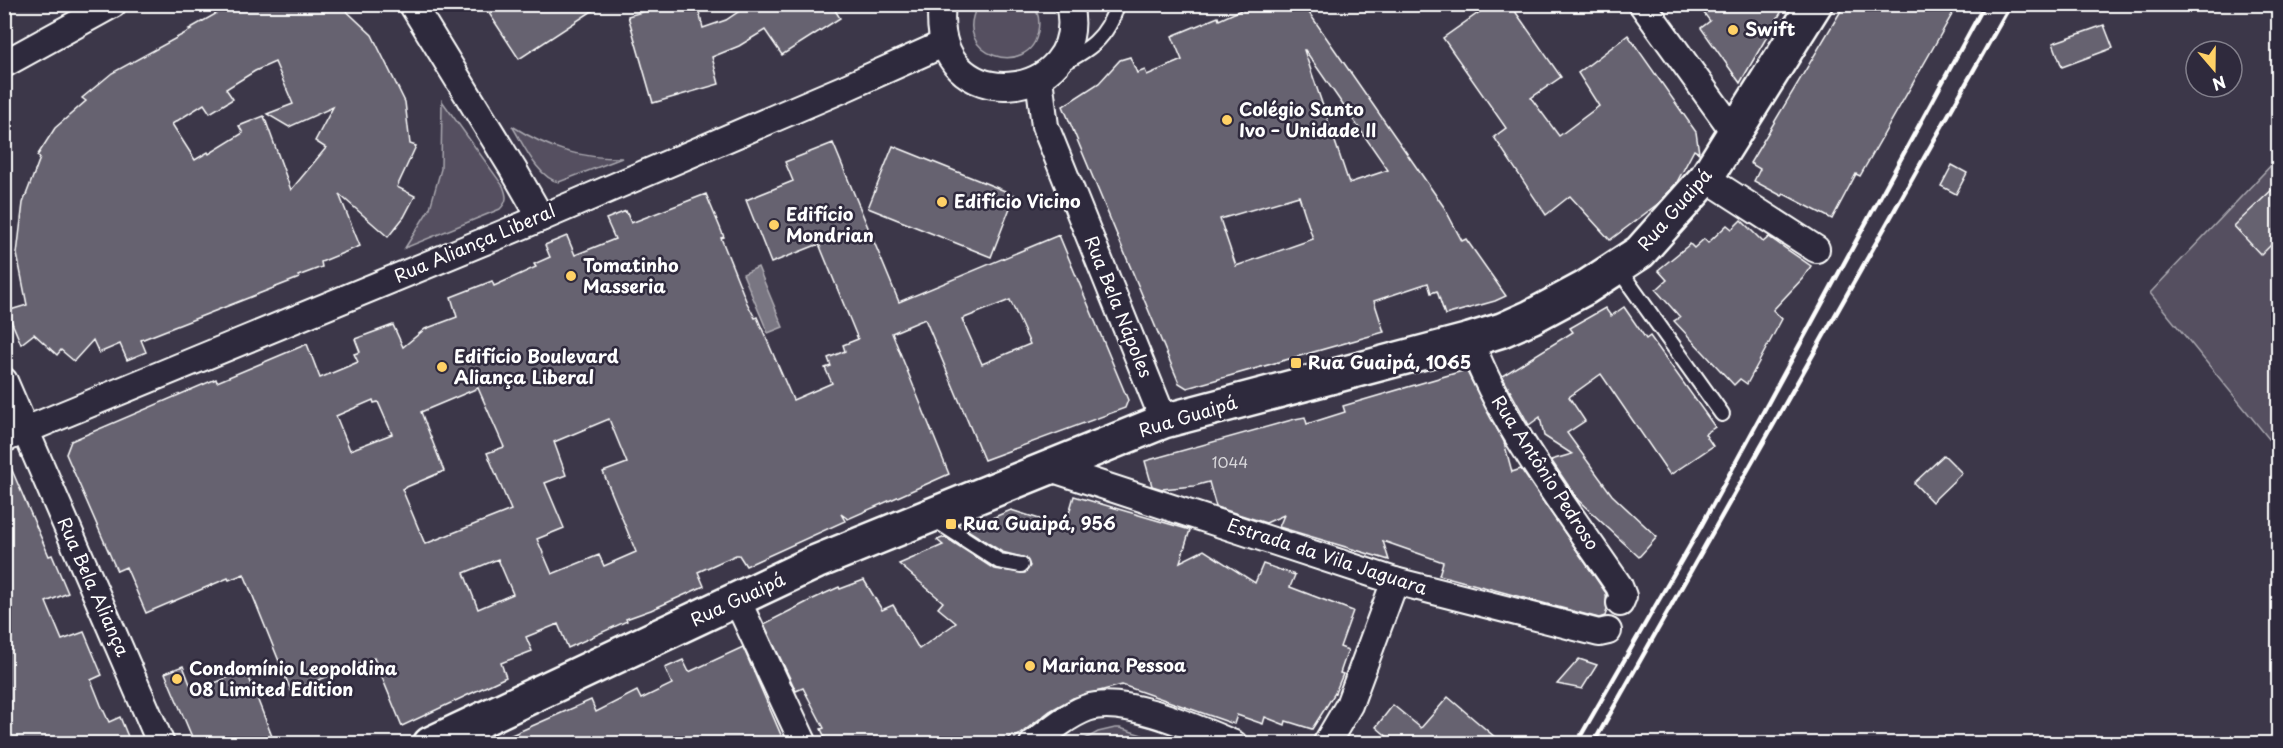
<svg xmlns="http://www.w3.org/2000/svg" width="2283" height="748" viewBox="0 0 2283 748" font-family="'Playpen Sans',sans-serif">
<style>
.green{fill:#555060;stroke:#aaa8b0;stroke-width:1.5}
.water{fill:#797682;stroke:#afadb4;stroke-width:1.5}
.building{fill:#666270;stroke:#fff;stroke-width:1.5;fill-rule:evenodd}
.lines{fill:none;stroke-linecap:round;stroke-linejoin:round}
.lane-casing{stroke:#fff;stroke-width:18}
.street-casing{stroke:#fff;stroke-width:30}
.secondary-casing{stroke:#fff;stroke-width:38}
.lane{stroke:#2f2a3d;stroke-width:14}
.street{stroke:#2f2a3d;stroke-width:26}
.secondary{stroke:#2f2a3d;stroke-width:33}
.rail{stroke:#fff;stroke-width:4.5}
.poi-dot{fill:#ffd166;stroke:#2f2a3d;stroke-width:2}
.labels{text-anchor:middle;stroke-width:5;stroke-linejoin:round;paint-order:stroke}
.number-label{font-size:15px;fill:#d9d8db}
.poi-label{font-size:18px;font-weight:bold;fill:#fff;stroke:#2f2a3d;text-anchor:start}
.street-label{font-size:18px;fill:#fff;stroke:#2f2a3d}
</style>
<rect width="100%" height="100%" fill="#3c3749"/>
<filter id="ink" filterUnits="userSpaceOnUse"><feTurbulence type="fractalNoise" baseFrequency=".0167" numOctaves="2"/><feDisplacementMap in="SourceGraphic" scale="12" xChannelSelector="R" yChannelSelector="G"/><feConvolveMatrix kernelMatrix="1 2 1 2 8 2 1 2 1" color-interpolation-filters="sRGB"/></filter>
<g filter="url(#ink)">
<g class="green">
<path d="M978 5H1032C1039 12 1040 21 1038 31 1031 79 949 57 978 5Z"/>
<path d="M442 101 503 186C507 196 508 201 500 209L405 248 430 208 441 169Z"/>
<path d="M512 126C549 149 578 158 622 158L559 182C538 179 523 143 512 126Z"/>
<path d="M2278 158V450L2150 293Z"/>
<path d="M1115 728H1120L1167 743H1078L1098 732Z"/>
</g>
<path class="water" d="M758 267 783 327 768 333 743 274Z"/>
<g class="building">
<path d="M219 4H339L372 35 405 102 410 144 416 146 397 187 415 196 404 217 388 237 339 194 360 246 321 262 322 267 298 276 299 278 141 340 146 352 127 360 120 344 99 353 93 340 74 361 61 350 57 355 34 334 21 344 7 311 27 305 17 254 23 203 40 158 37 156 55 128 86 101 82 98 112 73 191 30 189 29 221 11ZM275 62 293 104 267 114 289 127 333 107 315 141 326 148 291 190 264 116 239 126 243 133 209 154 208 152 195 160 172 124 204 104 210 113 233 99 226 89 255 71Z"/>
<path d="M483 4H603L519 59Z"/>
<path d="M669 4H697L703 28 726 20 750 4H831L840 18 782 55 765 30 739 46 712 57 719 84 653 103 628 16Z"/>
<path d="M1254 4H1303L1444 207 1462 241 1466 239 1506 296 1495 301 1445 315 1437 291 1431 293 1428 283 1374 301 1384 332 1187 388 1179 383 1063 106 1099 83 1120 60 1130 57 1137 73 1145 70 1147 75 1182 60 1172 36 1218 17 1219 20ZM1304 50H1305L1388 170 1349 183ZM1299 196 1313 239 1236 266 1220 219Z"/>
<path d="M1491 4H1510L1561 77 1531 98 1559 136 1599 106 1578 73 1628 35 1696 132 1699 153 1694 150 1677 182 1659 203 1610 240 1570 196 1546 215 1494 137 1506 128 1443 38Z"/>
<path d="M1697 4H1786L1740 83 1701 28 1710 21Z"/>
<path d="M1845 4H1958L1860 176 1856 174 1832 219 1784 194 1782 196 1754 181 1760 169 1750 163Z"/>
<path d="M2104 25 2113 48 2062 67 2053 43Z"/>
<path d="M833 143 899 302 1059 235 1128 400 1125 408 984 460 925 319 892 333 949 474 848 519 841 514 845 521 746 566 739 555H736L698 572 704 586 651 610 626 619 627 621 568 648 558 624 526 637 532 651 501 663 506 677 402 726 374 658 291 691 244 574 229 580 228 578 146 613 126 567 117 571 66 454 71 441 216 379 217 382 307 344 320 378 358 362 354 354 360 352 355 339 393 325 403 347 425 329 457 317 451 297 492 281 494 286 536 267 534 264 550 257 545 245 567 236 575 255 615 239 606 219 626 211 631 223 706 194 724 237 721 238 747 303 755 318 757 317 793 400 832 383 825 368 831 366 828 358 845 351 843 345 858 339 819 244 771 263 746 200 793 181 785 162ZM1010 300 1030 344 982 364 962 319ZM478 388 504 447 487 453 511 510 425 544 402 489 444 471 421 412ZM373 400 374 403 378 402 392 434 350 450 336 416ZM609 419 627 463 603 472 636 552 604 566 599 555 552 574 537 539 564 528 545 483 566 475 554 442ZM498 559 513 594 478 609 464 573Z"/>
<path d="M893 146 1015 195 991 257 868 208Z"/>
<path d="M1952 165 1967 173 1956 194 1941 186Z"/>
<path d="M2278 184V238L2261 255 2234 226Z"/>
<path d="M1741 220 1763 242 1769 237 1811 266 1803 278 1773 310 1782 319 1747 384 1740 379 1734 385 1674 321 1680 317 1656 290 1667 280 1658 270 1690 244 1694 248 1704 239 1708 243 1727 225 1732 229Z"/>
<path d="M1624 307 1646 339 1650 336 1715 427 1705 434 1713 446 1670 475 1601 374 1569 397 1585 421 1567 433 1612 495 1657 537 1639 557 1578 500 1551 460 1572 454 1544 436 1540 417 1529 425 1502 376 1573 332 1570 328 1605 308 1611 316Z"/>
<path d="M1466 370 1504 442 1512 472 1521 469 1606 593 1607 610 1605 616 1599 618 1439 575 1443 562 1383 541 1389 560 1279 527 1284 515 1266 523 1216 507 1209 482 1194 486 1162 489 1152 486 1145 461 1295 419 1305 417 1307 424 1345 412 1343 406Z"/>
<path d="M5 454 49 556 52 555 68 593 46 602 62 640 84 632 102 675 91 680 101 705 109 722 120 717 131 744H4Z"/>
<path d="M1944 455 1962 473 1932 502 1914 483Z"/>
<path d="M1074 496 1190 530 1180 562 1204 550 1255 583 1263 564 1295 575 1290 587 1353 611 1340 647 1348 650 1340 673 1343 674 1335 693 1312 729 1286 721 1285 725 1265 717 1263 724 1237 715 1234 724 1122 685 1073 698 1050 711 1015 738 1013 735 1001 744H828L821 729 824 728 803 688 796 691 764 624 813 599 839 587 840 589 864 580 882 610 893 605 919 649 956 623 938 608 943 602 899 564 943 545 937 540 945 537 994 569 1025 573 1030 566 1026 558 1002 552 966 529 1011 510 1065 527Z"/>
<path d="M743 647 785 744H491L591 700 596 712 637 691 641 699 672 684 665 668 683 660 689 672Z"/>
<path d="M1579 659 1597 665 1582 689 1557 684Z"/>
<path d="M183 666 193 692 246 670 275 744H195L165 673Z"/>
<path d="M1448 697 1503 744H1396L1376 727 1393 705 1421 728Z"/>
</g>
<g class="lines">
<g class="lane-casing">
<g id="lane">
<path d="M1057 66C1087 51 1108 39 1117 4"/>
<path d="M1617 267 1722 414"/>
<path d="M931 517 999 561 1021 565"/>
</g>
</g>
<g class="street-casing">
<g id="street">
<path d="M412 4 513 169 541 218"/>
<path d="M942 4C928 123 1093 103 1069 4"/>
<path d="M1642 4 1735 133"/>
<path d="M4 64 113 4"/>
<path d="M1039 78 1045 126 1164 421"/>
<path d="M1706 178 1816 249"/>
<path d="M1470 340C1502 427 1567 509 1619 586L1623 596 1620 603"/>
<path d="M4 381 161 744"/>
<path d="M4 439 541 218 845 88 943 44"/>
<path d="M1050 468 1395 581 1599 633 1608 631"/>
<path d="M737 600 804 744"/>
<path d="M1033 744C1049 731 1068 715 1087 708 1123 695 1198 729 1234 744"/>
<path d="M1326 744 1349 705 1395 581"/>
</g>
</g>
<g class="secondary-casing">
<path id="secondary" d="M430 744 816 562 1164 421 1470 340 1502 330 1531 317 1585 288 1640 252 1706 178 1815 4"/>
</g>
<use href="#lane" class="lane"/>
<use href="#street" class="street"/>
<use href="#secondary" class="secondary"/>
<g class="rail">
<path d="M1576 744 1699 530 1985 4"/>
<path d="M1593 744 2011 4"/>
</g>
</g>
</g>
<g class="poi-dot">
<circle cx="1733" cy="30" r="6"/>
<circle cx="1227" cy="120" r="6"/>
<circle cx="942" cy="202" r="6"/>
<circle cx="774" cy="225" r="6"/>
<circle cx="571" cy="276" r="6"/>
<rect x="1290" y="357" width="12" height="12" rx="3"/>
<circle cx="442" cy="367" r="6"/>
<rect x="945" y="518" width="12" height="12" rx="3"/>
<circle cx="1030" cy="666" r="6"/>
<circle cx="177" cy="679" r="6"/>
</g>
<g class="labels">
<g class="number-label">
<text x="1230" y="468">1044</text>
</g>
<g class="poi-label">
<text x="1745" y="36">Swift</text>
<text x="1239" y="116">Colégio Santo<tspan x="1239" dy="21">Ivo – Unidade II</tspan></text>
<text x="954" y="208">Edifício Vicino</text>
<text x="786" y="221">Edifício<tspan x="786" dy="21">Mondrian</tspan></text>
<text x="583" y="272">Tomatinho<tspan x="583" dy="21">Masseria</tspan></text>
<text x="454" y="363">Edifício Boulevard<tspan x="454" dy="21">Aliança Liberal</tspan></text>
<text x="1308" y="369">Rua Guaipá, 1065</text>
<text x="963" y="530">Rua Guaipá, 956</text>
<text x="1042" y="672">Mariana Pessoa</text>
<text x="189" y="675">Condomínio Leopoldina<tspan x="189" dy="21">08 Limited Edition</tspan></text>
</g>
<g class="street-label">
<text transform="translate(1675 210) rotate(-49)" y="6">Rua Guaipá</text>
<text transform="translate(475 244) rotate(-23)" y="6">Rua Aliança Liberal</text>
<text transform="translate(1118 307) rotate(68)" y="6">Rua Bela Nápoles</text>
<text transform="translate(1188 417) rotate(-17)" y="6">Rua Guaipá</text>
<text transform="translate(1545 473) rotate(57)" y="6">Rua Antônio Pedroso</text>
<text transform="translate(1327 557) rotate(18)" y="6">Estrada da Vila Jaguara</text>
<text transform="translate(93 587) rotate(66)" y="6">Rua Bela Aliança</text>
<text transform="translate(738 600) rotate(-25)" y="6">Rua Guaipá</text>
</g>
</g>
<rect width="2283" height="748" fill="none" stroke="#2f2a3d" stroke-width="24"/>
<rect x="12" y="12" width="2259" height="724" fill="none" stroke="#fff" stroke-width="2" filter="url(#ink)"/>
<g transform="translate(2214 69) rotate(160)"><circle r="28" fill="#2f2a3d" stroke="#827f8b" stroke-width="1.5"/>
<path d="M0-4.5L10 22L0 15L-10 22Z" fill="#ffd166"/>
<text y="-9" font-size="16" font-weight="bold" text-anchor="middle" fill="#ffffff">N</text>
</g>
</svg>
